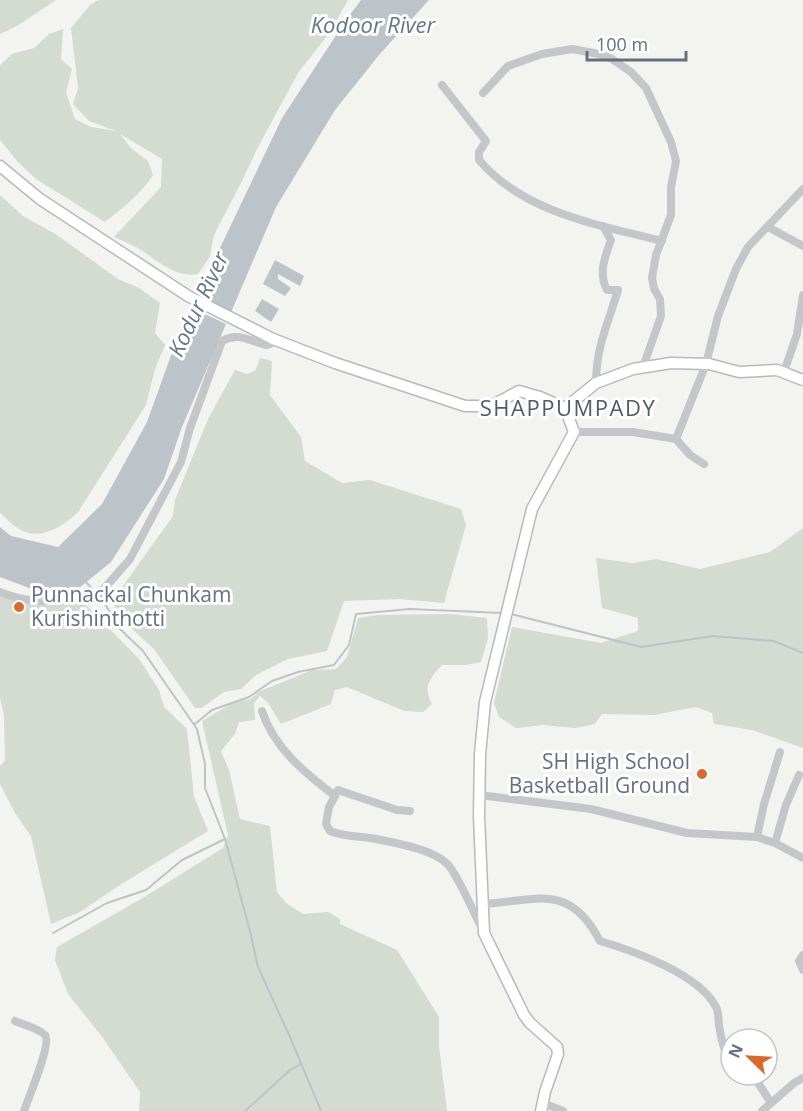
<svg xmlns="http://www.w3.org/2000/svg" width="803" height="1111" viewBox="0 0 803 1111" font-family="'Open Sans',sans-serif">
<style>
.green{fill:#d4dbd1}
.water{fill:#bcc4c9}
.pier{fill:#f3f4f0}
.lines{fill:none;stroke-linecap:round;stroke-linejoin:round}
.stream{stroke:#bcc4c9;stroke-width:2}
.secondary-casing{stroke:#b6b9be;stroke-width:13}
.street{stroke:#c4c6ca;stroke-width:8}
.secondary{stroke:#fff;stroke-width:10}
.poi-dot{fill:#d96a2b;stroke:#fff;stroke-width:2}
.labels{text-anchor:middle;stroke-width:6;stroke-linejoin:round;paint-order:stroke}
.poi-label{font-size:21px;fill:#647080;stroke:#fff;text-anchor:start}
.water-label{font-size:22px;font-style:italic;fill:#657884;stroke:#fff}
.neighbourhood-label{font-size:22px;letter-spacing:1.5px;fill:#525a65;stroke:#fff}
</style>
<rect width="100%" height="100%" fill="#f3f4f0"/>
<g class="green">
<path d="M0 0H56L17 26 0 34Z"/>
<path d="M98 0H348L330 32 298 73 256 151 242 181 214 235 210 256 198 274C176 278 159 262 141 250 133 245 123 241 114 237L161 187 162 159 120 134 132 149 148 161 153 175C140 195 123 208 105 222L36 179 18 162 0 140V65L12 54 34 48 49 34 63 29 61 59 72 69 66 92 75 119 91 127 116 131 89 121 73 104 78 88 71 28 90 5Z"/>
<path d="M0 195 23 216 57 235 118 279 139 288 160 303 155 333 165 345 155 369 146 405 78 512C65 525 42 540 23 531 14 527 7 519 0 513Z"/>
<path d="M260 358 272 361 270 395 301 437 305 461 342 483 370 480 461 509 466 525 444 603 400 599 344 601 327 651 288 659 256 675 241 689 224 692 202 708H195L154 649 129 626 113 604 120 590 173 516 175 500 208 419 235 370 247 374 255 371Z"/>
<path d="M803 528V748L752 730 714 724 712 713 696 707 654 715 602 714 595 724 575 728 543 725 516 728 499 717 494 703 512 627 601 643 638 631V618L602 608 596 558 633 563 656 559 700 569 770 552Z"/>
<path d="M0 594C34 606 47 606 81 600L139 659 159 690 164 707 187 729 194 796 208 831 120 885 80 912 51 924 31 836 15 813 0 784V766L5 761 4 715 0 698Z"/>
<path d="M450 614 487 618 488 638 481 662 466 665H442C430 678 422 687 432 704L423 712 404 711 347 687 335 690 331 704 281 724 268 703 260 696 254 703 255 720 239 722 235 734 221 751 229 770 240 819 270 826 277 892 286 903 303 914 328 912 340 919V924L397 950 439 1017V1046L447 1111H139L140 1092 103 1038 68 994 55 960 57 947 141 899 223 848 228 835 202 721 234 702 251 699 258 692 312 670 336 669 347 657 358 618 378 615Z"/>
</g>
<g class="water">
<path d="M361 0H429L379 55 335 110 276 207 182 427 164 479 111 562 79 588 37 591 0 577V527L11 536 58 547 102 504 147 422 178 336 282 118 346 20Z"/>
<path d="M275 260 304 276 300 286 278 274V279L291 288 285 296 263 284Z"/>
<path d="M262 299 279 309 271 322 255 311Z"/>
</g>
<path class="pier" d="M195 297 232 315 228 325 190 307Z"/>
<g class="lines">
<g class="stream">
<path d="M85 581 104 602 119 628 143 651 197 729 205 764V788L225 839 235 876 250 931 258 967 290 1037 321 1111"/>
<path d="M511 614 641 647 713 636 774 641 803 653"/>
<path d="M195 724 212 710 249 697 272 681 298 672 334 665 349 645 356 614 410 609 502 613"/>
<path d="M53 933 107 903 146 890 182 860 225 839"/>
<path d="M245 1111 289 1071 300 1064"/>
</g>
<g class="secondary-casing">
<g id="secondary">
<path d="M0 166 40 199 188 296 273 339 335 363 465 406H491L519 391 540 397 565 408 596 383 633 369 671 363 709 364 739 372 777 370 803 380"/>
<path d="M541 1111 545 1092 558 1054 557 1047 530 1023 524 1015 484 933 479 816 480 754 485 702 532 509 574 432 565 408"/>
</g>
</g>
<g class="street">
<path d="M442 85 486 141 479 152V160C524 213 599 225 662 241"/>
<path d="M483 93 508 66 542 54 572 49 599 54 612 59 631 72 646 88 671 142 676 161 671 187V215L656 255 652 278 654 289 660 299 661 316 643 367"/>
<path d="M768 227 803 246"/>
<path d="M784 372 797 334 803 295"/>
<path d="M596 383C596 347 608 324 618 290H607C598 273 605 257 611 240L603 226"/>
<path d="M574 432H633L676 439 690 455 704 464"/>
<path d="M676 439 706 364 718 316 736 269 748 247 803 189"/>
<path d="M0 592C31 606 62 600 95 599L130 559 181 462 190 428 222 341C239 331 250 342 267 345L272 343 273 339"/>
<path d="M262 711C274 748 305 773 335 796L329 807 326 824 330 831C345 837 361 836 376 839 397 843 437 850 450 867 463 886 472 910 483 930"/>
<path d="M479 795 591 809 687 833 757 837 775 843 803 858"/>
<path d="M335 796 338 790 397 810 410 811"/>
<path d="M757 837 764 804 780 752"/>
<path d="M775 843 786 805 799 775"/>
<path d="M484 904C538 900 570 883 600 941 634 951 699 974 716 1007 719 1012 718 1019 719 1025 721 1037 723 1051 731 1060"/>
<path d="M803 955 799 961 803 970"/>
<path d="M15 1021C24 1025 38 1028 45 1035 52 1043 28 1099 24 1111"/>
<path d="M748 1075 759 1084 771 1103"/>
<path d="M543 1103 563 1111"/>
<path d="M762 1111 794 1083 803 1078"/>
</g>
<use href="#secondary" class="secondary"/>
</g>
<g class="poi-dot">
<circle cx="19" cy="607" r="6"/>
<circle cx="702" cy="774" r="6"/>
</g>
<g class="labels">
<g class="poi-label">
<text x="31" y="602">Punnackal Chunkam<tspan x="31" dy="24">Kurishinthotti</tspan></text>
<text x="690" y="769" text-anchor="end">SH High School<tspan x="690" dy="24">Basketball Ground</tspan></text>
</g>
<g class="water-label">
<text x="373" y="33">Kodoor River</text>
<text transform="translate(198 304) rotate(-65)" y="8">Kodur River</text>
</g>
<g class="neighbourhood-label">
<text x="568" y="416">SHAPPUMPADY</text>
</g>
</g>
<g transform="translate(749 1057) rotate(294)"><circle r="28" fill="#ffffff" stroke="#c1c6cc" stroke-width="1.5"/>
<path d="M0-4.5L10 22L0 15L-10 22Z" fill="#d96a2b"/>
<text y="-9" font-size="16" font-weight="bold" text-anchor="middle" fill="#647080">N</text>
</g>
<path d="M587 51v9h99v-9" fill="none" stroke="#647080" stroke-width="3"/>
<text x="596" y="51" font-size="18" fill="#647080" stroke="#ffffff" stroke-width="4.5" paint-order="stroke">100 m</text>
</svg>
